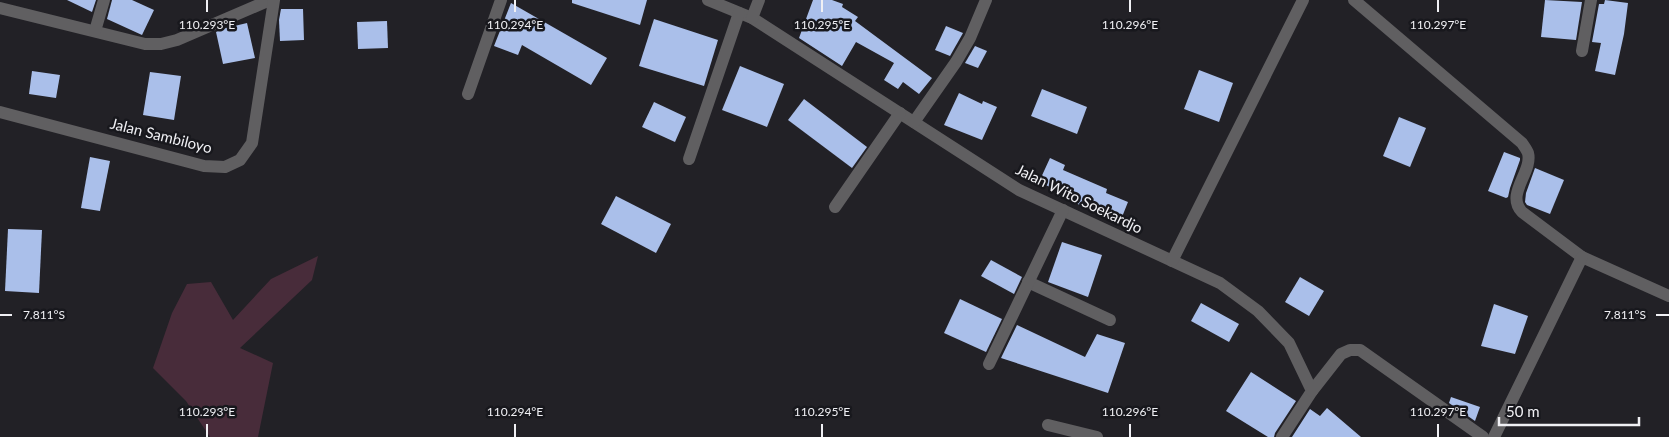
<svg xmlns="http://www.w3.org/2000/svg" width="1669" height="437" viewBox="0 0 1669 437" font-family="Lato,sans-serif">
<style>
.green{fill:#482c3a}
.building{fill:#aabfea}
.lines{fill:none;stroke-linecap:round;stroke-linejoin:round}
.minor{stroke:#605f61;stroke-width:12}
.ticks{fill:none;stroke:#f0f0f4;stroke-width:2}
.labels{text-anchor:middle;stroke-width:5;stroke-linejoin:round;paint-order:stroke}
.street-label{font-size:15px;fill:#f0f0f4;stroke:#18181d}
.ticks-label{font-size:12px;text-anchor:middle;fill:#f0f0f4;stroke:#18181d;stroke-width:5;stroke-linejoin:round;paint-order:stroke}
</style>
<rect width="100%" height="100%" fill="#222126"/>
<path class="green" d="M318 256 312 280 240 348 273 363 258 437H210L186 401 153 368 172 313 187 284 211 282 233 320 271 279Z"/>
<g class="building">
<path d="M67 0H96L92 12Z"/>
<path d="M112 0H132L154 10 142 35 107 19Z"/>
<path d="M572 0H647L640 25 572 3Z"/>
<path d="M813 0H832L843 4 842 7 858 17 855 21 932 78 919 94 903 82 898 89 884 80 894 63 856 42 842 66 799 38Z"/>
<path d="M1545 0 1582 2 1576 40 1541 37Z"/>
<path d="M1605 0 1628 3 1624 34 1615 75 1595 71 1601 43 1592 42 1599 4H1604Z"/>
<path d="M511 3 607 58 591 85 522 45 518 55 494 46Z"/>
<path d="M281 9H303L304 40 280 41 279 20Z"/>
<path d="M654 19 718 40 704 86 639 66Z"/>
<path d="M387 21 388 48 358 49 357 22Z"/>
<path d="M247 23 255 58 223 64 216 32 226 28Z"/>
<path d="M946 26 963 33 950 56 935 50Z"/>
<path d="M975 46 987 51 978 68 965 63Z"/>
<path d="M740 66 784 84 767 127 722 110Z"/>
<path d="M1199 70 1233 83 1219 122 1184 109Z"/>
<path d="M32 71 60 75 56 98 29 94Z"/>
<path d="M150 72 181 76 174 120 143 115Z"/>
<path d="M1042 89 1087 107 1077 134 1031 116Z"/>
<path d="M959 93 982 104 983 101 997 107 982 140 944 125Z"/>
<path d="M804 99 867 147 852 168 788 120Z"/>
<path d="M654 102 686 117 675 142 642 127Z"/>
<path d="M1399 117 1426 128 1410 167 1383 156Z"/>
<path d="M1504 152 1520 158V160L1510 188 1508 197 1506 198 1488 191Z"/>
<path d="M90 157 110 161 100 211 81 208Z"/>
<path d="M1050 158 1065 165 1063 170 1107 189 1106 193 1128 202 1120 222 1059 196 1061 192 1039 182Z"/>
<path d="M1535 168 1564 180 1550 214 1527 205 1525 202 1526 193Z"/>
<path d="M616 196 671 224 656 253 601 224Z"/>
<path d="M8 229 42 230 39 293 5 291Z"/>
<path d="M1062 242 1102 255 1088 297 1048 282Z"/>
<path d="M991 260 1022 277 1014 294 981 276Z"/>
<path d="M1300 277 1324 291 1309 316 1285 302Z"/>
<path d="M960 299 1002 319 986 352 944 333Z"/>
<path d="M1201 303 1239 324 1229 342 1191 321Z"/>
<path d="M1494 304 1528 316 1515 354 1481 346Z"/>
<path d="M1017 325 1085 357 1097 334 1125 343 1108 393 1001 358Z"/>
<path d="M1251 372 1296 401 1275 433 1274 437H1268L1226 411Z"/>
<path d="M1451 397 1480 407 1475 421 1449 403Z"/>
<path d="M1327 408 1361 437H1292L1310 409 1320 416Z"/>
</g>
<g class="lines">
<g class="minor">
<path d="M708 0 752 18 1019 190 1220 283 1258 311 1289 343 1312 391 1282 437"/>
<path d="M1354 0 1522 143C1524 146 1527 150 1528 153 1533 172 1505 194 1522 212L1582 257 1669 296"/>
<path d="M0 8 145 44H161L177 40 270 0"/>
<path d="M752 18 759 0"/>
<path d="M95 31 104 0"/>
<path d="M1582 51 1591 0"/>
<path d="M468 94 501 0"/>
<path d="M0 112 204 166 225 167 240 160 252 143 274 0"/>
<path d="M914 122 956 62 970 38 986 0"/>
<path d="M689 159 739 13"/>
<path d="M835 207 900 113"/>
<path d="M1172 261 1303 0"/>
<path d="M1028 282 1110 320"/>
<path d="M989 364 1063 210"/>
<path d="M1312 391 1341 354 1350 350H1360L1483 437"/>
<path d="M1048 425 1097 437"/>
<path d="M1494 437 1582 257"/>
</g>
</g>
<path class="ticks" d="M207 0V12M515 0V12M822 0V12M1130 0V12M1438 0V12M0 315H12M1656 315H1669M207 424V437M515 424V437M822 424V437M1130 424V437M1438 424V437"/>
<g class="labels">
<g class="street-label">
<text transform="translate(161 136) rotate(14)" y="5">Jalan Sambiloyo</text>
<text transform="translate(1079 199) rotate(26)" y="5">Jalan Wito Soekardjo</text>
</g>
</g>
<g class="ticks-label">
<text x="207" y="29">110.293°E</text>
<text x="515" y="29">110.294°E</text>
<text x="822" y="29">110.295°E</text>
<text x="1130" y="29">110.296°E</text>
<text x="1438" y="29">110.297°E</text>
<text x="44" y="319">7.811°S</text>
<text x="1625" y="319">7.811°S</text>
<text x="207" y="416">110.293°E</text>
<text x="515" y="416">110.294°E</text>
<text x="822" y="416">110.295°E</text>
<text x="1130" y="416">110.296°E</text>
<text x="1438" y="416">110.297°E</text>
</g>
<path d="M1499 417v8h140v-8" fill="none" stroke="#f0f0f4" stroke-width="2.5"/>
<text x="1506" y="417" font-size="15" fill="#f0f0f4" stroke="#18181d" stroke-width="4" paint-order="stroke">50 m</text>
</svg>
